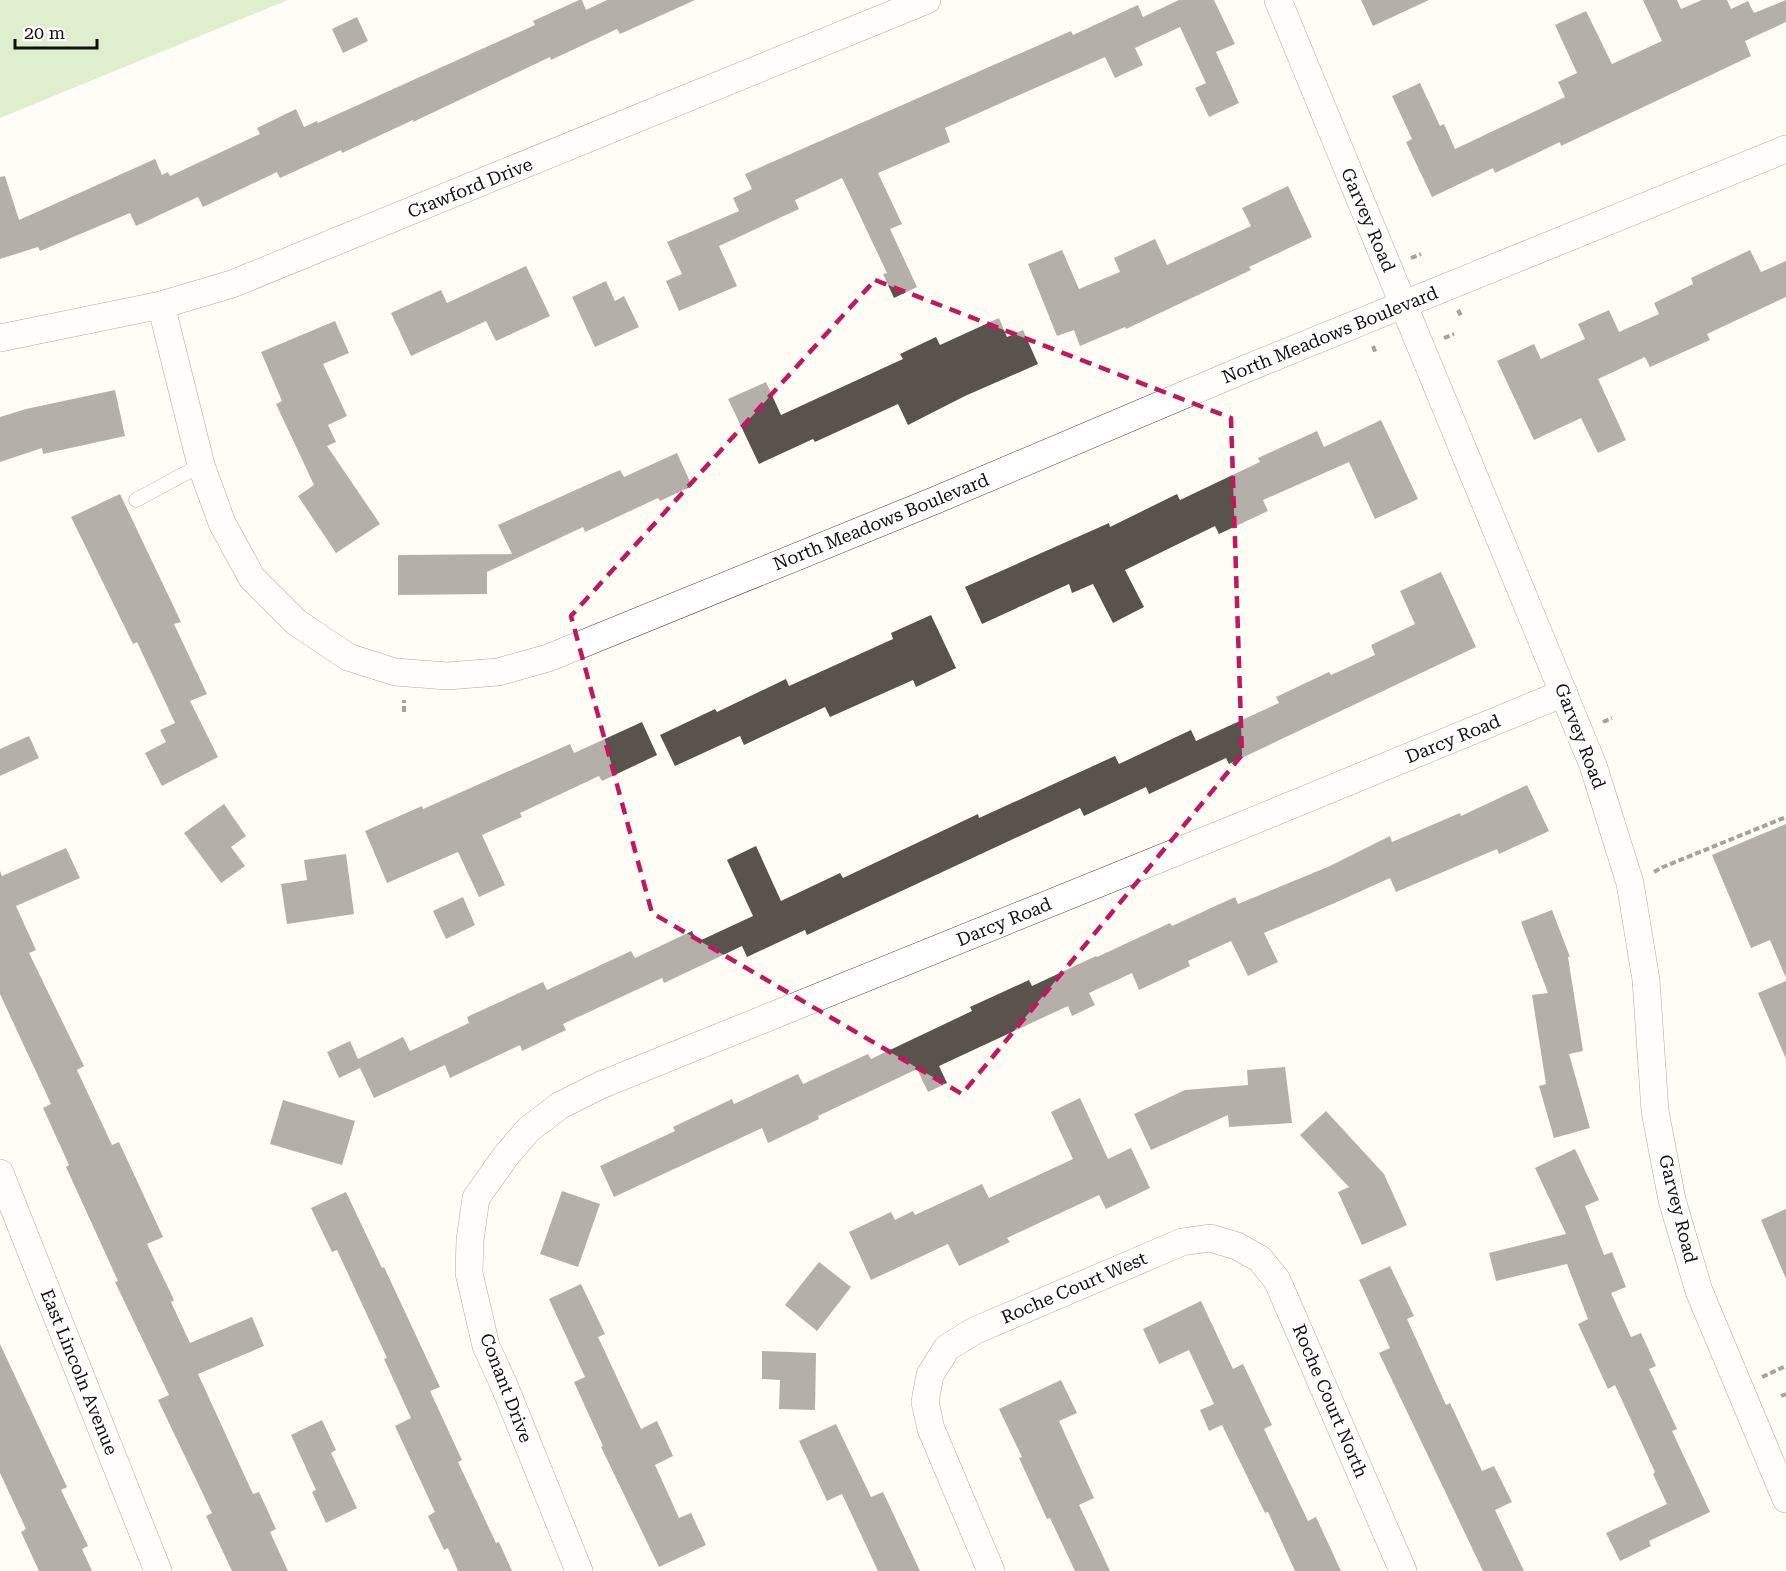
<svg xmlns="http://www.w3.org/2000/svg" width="1786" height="1571" viewBox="0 0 1786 1571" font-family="'Roboto Serif',serif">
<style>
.forest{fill:#b9dc9c}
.building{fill:#5a524d}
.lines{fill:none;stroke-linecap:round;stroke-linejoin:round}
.service-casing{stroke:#444;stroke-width:15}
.minor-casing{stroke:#444;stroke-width:28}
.path{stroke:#333;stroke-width:4;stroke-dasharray:6 3;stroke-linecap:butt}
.service{stroke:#fff;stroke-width:14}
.minor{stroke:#fff;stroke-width:27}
.marked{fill:none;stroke:#c2185b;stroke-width:4.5;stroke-dasharray:12 8;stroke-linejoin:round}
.labels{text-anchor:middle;stroke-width:6;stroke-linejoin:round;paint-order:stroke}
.street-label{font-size:18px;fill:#111;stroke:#fff}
</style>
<rect width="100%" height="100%" fill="#fffdf5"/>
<path class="forest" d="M0 0H288L0 118Z"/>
<g class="building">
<path d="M579 0H582L586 10 607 0H695L620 34 617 29 551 60 550 57 413 122V120L342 153 341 150 280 178 277 172 203 207 198 197 136 226 130 213 40 251 38 247 0 259V177L5 176 19 220 155 159 162 175 168 172 170 176 260 134 257 128 296 109 304 127 317 121 318 123 535 25 533 21Z"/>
<path d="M1179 0H1214L1235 44 1216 52 1239 103 1209 117 1195 88 1206 83 1180 27 1135 48 1143 65 1115 78 1105 57 945 128 950 142 878 173 902 224 890 229 917 287 894 298 883 274 887 273 842 178 795 200 799 209 719 246 737 286 679 311 666 281 682 274 667 242 739 211 733 198 752 189 745 174 1071 31 1073 35 1138 5 1143 17Z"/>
<path d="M1361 0H1429L1373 26Z"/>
<path d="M1643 0H1677L1681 9 1702 0H1727L1731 9 1748 1 1754 13 1786 0V22L1745 41 1751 56 1561 146 1560 142 1495 173 1493 168 1432 197 1406 142 1412 139 1392 96 1420 83 1440 126 1444 124 1455 149 1565 97 1558 82 1577 73 1555 25 1586 11 1612 64 1662 41Z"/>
<path d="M357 17 368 41 343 53 332 29Z"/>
<path d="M1288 186 1312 237 1249 267 1251 270 1126 329 1125 327 1080 346 1074 330 1057 336 1028 264 1062 250 1079 289 1120 272 1114 258 1155 239 1167 265 1251 226 1242 208Z"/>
<path d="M1750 250 1761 272 1786 261V297L1707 334 1710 340 1650 367 1645 357 1598 379 1626 440 1598 453 1581 418 1534 440 1497 361 1534 344 1541 359 1585 339 1578 324 1609 310 1619 332 1659 314 1654 303 1693 284 1691 278Z"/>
<path d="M526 266 550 316 496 341 486 321 411 356 391 313 441 290 447 303Z"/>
<path d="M606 281 615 301 624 296 639 327 595 347 572 297Z"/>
<path d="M999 318 1007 337 1023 330 1038 364 965 396 908 425 898 404 815 442 813 439 759 464 728 399 766 382 781 415 903 359 900 354 936 337 940 345Z"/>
<path d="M335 321 349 353 323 364 347 416 328 425 336 442 327 446 380 524 336 553 298 496 314 485 276 404 282 401 261 352Z"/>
<path d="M115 390 125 436 43 454 42 448 0 462V417L26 409Z"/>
<path d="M1381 420 1418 499 1375 519 1349 462 1263 500 1268 511 1219 534 1215 526 1125 570 1144 607 1113 623 1093 584 1072 593 1069 584 982 624 965 587 1109 523 1110 527 1177 494 1180 500 1260 462 1258 458 1317 431 1324 447Z"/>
<path d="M677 453 692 486 660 501 658 498 585 532 583 527 487 572V594L398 595V555L512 554 498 525 620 470 624 477Z"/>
<path d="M120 494 181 622 174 624 207 694 190 701 218 757 162 786 145 753 166 742 160 730 175 723 137 642 133 644 71 517Z"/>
<path d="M1441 572 1476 647 1229 764 1226 758 1149 794 1146 787 1084 816 1080 808 807 935 805 930 747 957 742 946 664 983 662 978 563 1024 566 1030 522 1051 520 1045 450 1078 445 1065 374 1098 360 1068 339 1078 327 1052 350 1041 358 1059 403 1037 410 1051 469 1023 467 1017 543 982 547 990 631 951 635 958 692 931 697 942 753 916 727 860 756 846 781 901 840 873 843 878 978 814 979 818 1115 756 1119 764 1191 730 1196 741 1279 703 1276 697 1329 672 1331 675 1375 655 1371 645 1415 624 1400 591Z"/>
<path d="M931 615 956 668 916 687 913 680 830 717 825 707 744 745 740 736 675 766 660 735 715 709 717 712 786 679 789 686 893 639 891 633Z"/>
<path d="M642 722 657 755 602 781 599 776 520 813 522 817 482 835 505 885 479 897 458 852 387 883 365 831 422 806 423 809 570 744 574 753Z"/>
<path d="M29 736 39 758 0 776V749Z"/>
<path d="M1527 785 1549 831 1499 854 1497 849 1396 892 1390 878 1337 902 1264 933 1278 962 1248 976 1231 941 1188 961 1190 966 1139 990 1132 973 1089 993 1095 1005 1072 1016 1068 1006 939 1066 947 1083 928 1092 917 1069 818 1116 819 1119 768 1143 762 1128 614 1197 600 1166 675 1131 673 1127 732 1099 734 1104 798 1074 803 1084 868 1054 871 1059 972 1011 970 1007 1029 980 1032 986 1096 956 1097 957 1170 923 1172 926 1235 897 1238 904 1330 866 1390 836 1392 842 1460 813 1461 816Z"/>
<path d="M224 804 246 836 231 847 245 866 221 883 184 833Z"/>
<path d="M1786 824V978L1770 940 1751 948 1712 855Z"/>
<path d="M66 848 80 878 16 906 36 950 29 953 84 1066 77 1070 112 1145 119 1142 163 1237 147 1244 174 1300 171 1302 190 1343 252 1317 264 1346 198 1374 253 1494 259 1492 276 1529 270 1532 288 1571H232L206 1516 212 1513 158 1400 169 1395 115 1282 118 1281 66 1167 69 1165 43 1108 51 1104 0 994V871L2 876Z"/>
<path d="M346 854 354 914 287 924 281 884 307 880 304 860Z"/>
<path d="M463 897 475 925 446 939 433 911Z"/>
<path d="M1552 910 1570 957H1568L1583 1051 1569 1054 1590 1128 1554 1138 1539 1086 1546 1084 1532 995 1548 993 1521 922Z"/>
<path d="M1786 981V1059L1758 993Z"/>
<path d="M1285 1067 1292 1123 1229 1127 1228 1115 1151 1150 1134 1114 1185 1090 1248 1085 1247 1070Z"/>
<path d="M1080 1098 1108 1159 1131 1148 1150 1188 1106 1209 1099 1195 1007 1238 1010 1242 959 1266 948 1244 871 1280 849 1232 891 1212 895 1220 913 1211 915 1215 982 1184 989 1198 1073 1159 1051 1112Z"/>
<path d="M283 1100 355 1121 342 1165 270 1144Z"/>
<path d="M1326 1111 1384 1174 1407 1225 1362 1245 1338 1192 1349 1187 1300 1135Z"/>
<path d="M1575 1149 1599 1200 1585 1206 1604 1255 1612 1252 1626 1287 1611 1293 1631 1337 1641 1333 1656 1366 1649 1369 1677 1429 1672 1431 1710 1512 1649 1541 1651 1546 1620 1561 1606 1533 1667 1504 1653 1474 1655 1472 1615 1385 1608 1389 1578 1324 1588 1319 1567 1264 1496 1281 1489 1253 1566 1234 1535 1168Z"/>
<path d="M562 1191 600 1204 578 1267 540 1254Z"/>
<path d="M346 1192 382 1268 384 1267 440 1387 430 1391 462 1460 458 1462 496 1543 499 1542 512 1571H458L448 1548 444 1550 428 1516 435 1512 395 1426 411 1418 384 1359 387 1358 337 1250 332 1252 311 1208Z"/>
<path d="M1786 1209V1279L1761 1220Z"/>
<path d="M819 1262 851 1287 817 1331 785 1305Z"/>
<path d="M1390 1266 1414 1316 1407 1319 1446 1405 1450 1403 1482 1471 1494 1466 1512 1502 1495 1510 1524 1571H1483L1379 1353 1390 1348 1359 1280Z"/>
<path d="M581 1284 605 1334 598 1337 641 1429 657 1421 673 1456 655 1465 679 1518 691 1513 706 1545 659 1567 601 1447 603 1446 574 1382 585 1377 549 1299Z"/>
<path d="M1201 1301 1233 1369 1243 1364 1272 1425 1264 1429 1308 1521 1316 1517 1341 1571H1295L1268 1512 1265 1513 1222 1425 1209 1431 1200 1410 1214 1404 1189 1350 1159 1364 1143 1329Z"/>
<path d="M0 1344 67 1487 61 1490 88 1546 82 1549 92 1571H39L21 1532 26 1529 0 1473Z"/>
<path d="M762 1351 816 1353 815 1410 779 1409 780 1380 762 1379Z"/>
<path d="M1061 1380 1077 1413 1059 1421 1094 1498 1079 1505 1110 1571H1075L1050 1518 1047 1519 1019 1458 1022 1457 999 1409Z"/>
<path d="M322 1420 336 1450 331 1453 357 1508 326 1523 312 1492 316 1490 291 1435Z"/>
<path d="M836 1424 871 1497 883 1492 920 1571H878L842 1494 827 1501 799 1441Z"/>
</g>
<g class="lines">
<g class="service-casing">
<path id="service" d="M136 500 201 465"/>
</g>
<g class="minor-casing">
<g id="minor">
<path d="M1278 0 1593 765 1630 883 1646 980 1655 1111 1672 1200 1699 1291 1786 1499"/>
<path d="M161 305 201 465 222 523 252 578 296 622 348 657 395 672 447 676 498 672 548 658 936 500 1245 369 1786 149"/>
<path d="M0 338 161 305 232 284 927 0"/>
<path d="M0 1173 158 1571"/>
<path d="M579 1571 504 1385 486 1346 469 1273 470 1240 476 1198 505 1157 528 1130 559 1106 601 1085 1221 834 1564 693"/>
<path d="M991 1571 931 1429 925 1402 930 1375 947 1348 974 1331 1182 1242 1210 1238 1237 1246 1260 1259 1277 1280 1403 1571"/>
</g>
</g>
<g class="path">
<path d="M1411 258 1421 254"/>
<path d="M1458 310 1462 318"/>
<path d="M1444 338 1454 334"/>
<path d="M1373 346 1376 354"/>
<path d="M404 712V700"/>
<path d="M1603 722 1612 718"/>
<path d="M1654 872 1663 867 1786 817"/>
<path d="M1762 1377 1786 1366"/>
<path d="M1781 1396 1786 1394"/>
</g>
<use href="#service" class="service"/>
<use href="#minor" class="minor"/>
</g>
<path d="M0 0H1786V1571H0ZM875 280 1231 418 1242 755 962 1094 652 913 571 616Z" fill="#fffdf5" fill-opacity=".55" fill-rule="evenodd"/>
<path class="marked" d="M875 280 1231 418 1242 755 962 1094 652 913 571 616Z"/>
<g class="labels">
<g class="street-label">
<text transform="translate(470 188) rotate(-22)" y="6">Crawford Drive</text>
<text transform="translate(1368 220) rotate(67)" y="6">Garvey Road</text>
<text transform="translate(1330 335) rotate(-22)" y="6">North Meadows Boulevard</text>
<text transform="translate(881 522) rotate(-22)" y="6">North Meadows Boulevard</text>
<text transform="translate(1580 736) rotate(69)" y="6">Garvey Road</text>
<text transform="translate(1453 739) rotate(-22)" y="6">Darcy Road</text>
<text transform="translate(1004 922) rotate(-22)" y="6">Darcy Road</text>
<text transform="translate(1678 1209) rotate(76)" y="6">Garvey Road</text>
<text transform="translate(1074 1288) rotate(-23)" y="6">Roche Court West</text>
<text transform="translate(79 1372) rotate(68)" y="6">East Lincoln Avenue</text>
<text transform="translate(506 1388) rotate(69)" y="6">Conant Drive</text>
<text transform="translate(1330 1401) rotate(67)" y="6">Roche Court North</text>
</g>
</g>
<path d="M15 39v9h82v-9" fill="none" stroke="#111111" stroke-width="3"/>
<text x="24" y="39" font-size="18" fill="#111111" stroke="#ffffff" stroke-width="4.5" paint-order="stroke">20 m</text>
</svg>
